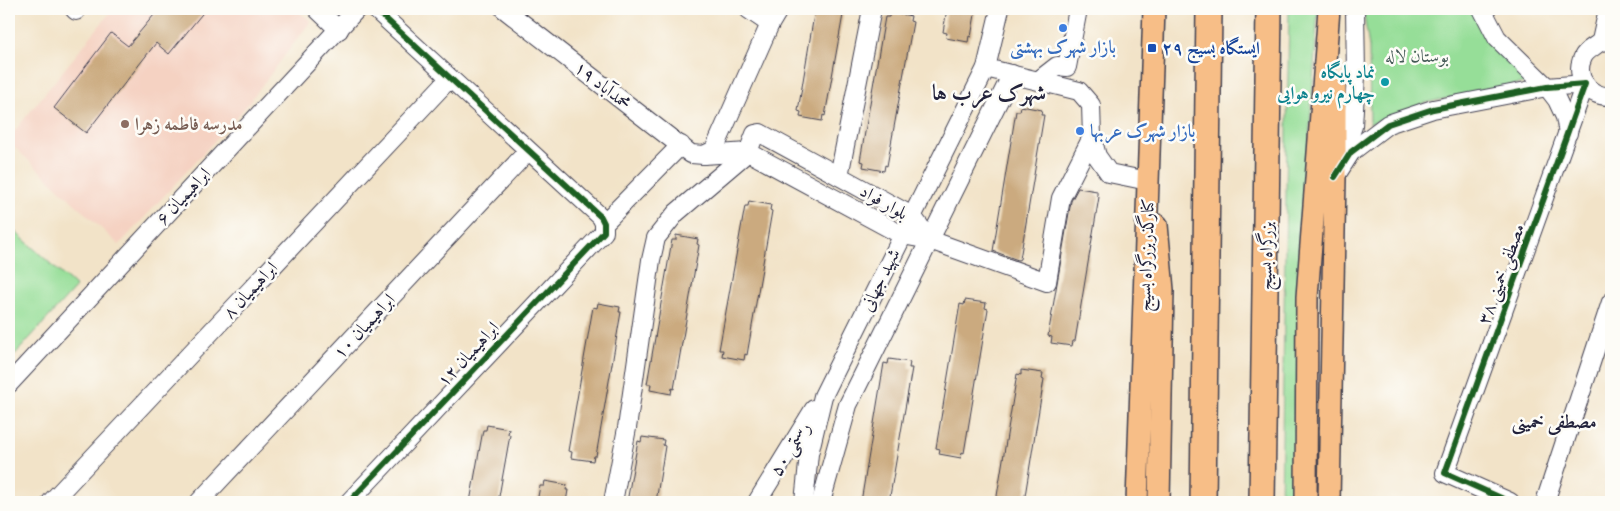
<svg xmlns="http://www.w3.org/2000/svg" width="1620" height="511" viewBox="0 0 1620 511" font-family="'IM FELL Double Pica',Amiri,serif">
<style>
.built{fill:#f5d2c2}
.green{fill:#96de98;stroke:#5c806a}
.building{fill:#cbaa7f}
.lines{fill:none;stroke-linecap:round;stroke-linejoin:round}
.minor-casing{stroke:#413f50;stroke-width:20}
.major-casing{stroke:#413f50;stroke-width:24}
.highway-casing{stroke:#413f50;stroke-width:28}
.minor{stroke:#fff;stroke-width:18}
.major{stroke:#f7be87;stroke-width:21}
.highway{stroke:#f7be87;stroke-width:25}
.cycleway-casing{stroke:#fdfcf7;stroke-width:9}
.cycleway{stroke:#1b5e20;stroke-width:6}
.shop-dot{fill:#3f7fe0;stroke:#fdfcf7;stroke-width:2}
.transit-dot{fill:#1a4fb4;stroke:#fdfcf7;stroke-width:2}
.culture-dot{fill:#0f9aa8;stroke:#fdfcf7;stroke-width:2}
.education-dot{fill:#8d6e63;stroke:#fdfcf7;stroke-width:2}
.labels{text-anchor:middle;stroke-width:5;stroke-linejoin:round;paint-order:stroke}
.shop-label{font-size:18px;font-weight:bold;fill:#366cbe;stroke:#fdfcf7}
.transit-label{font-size:18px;font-weight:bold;fill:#164399;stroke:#fdfcf7;text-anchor:start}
.park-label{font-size:18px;fill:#455a57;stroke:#fdfcf7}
.culture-label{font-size:18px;font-weight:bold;fill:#0d838f;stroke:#fdfcf7;text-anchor:end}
.street-label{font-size:18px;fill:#22223b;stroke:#fdfcf7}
.education-label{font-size:18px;font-weight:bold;fill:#785e54;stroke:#fdfcf7;text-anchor:start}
.neighbourhood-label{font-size:19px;font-weight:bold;fill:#22223b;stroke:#fdfcf7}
.district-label{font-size:22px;font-weight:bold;fill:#22223b;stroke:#fdfcf7}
</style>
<rect width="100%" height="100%" fill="#fdfcf7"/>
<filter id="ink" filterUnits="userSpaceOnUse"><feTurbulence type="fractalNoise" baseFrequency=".02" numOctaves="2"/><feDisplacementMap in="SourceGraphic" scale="10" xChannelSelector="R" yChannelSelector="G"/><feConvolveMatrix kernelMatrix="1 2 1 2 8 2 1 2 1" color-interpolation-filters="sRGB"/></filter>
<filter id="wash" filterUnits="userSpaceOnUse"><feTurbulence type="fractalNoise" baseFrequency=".0096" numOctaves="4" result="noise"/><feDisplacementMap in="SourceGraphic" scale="20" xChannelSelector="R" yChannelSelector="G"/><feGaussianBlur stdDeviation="1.12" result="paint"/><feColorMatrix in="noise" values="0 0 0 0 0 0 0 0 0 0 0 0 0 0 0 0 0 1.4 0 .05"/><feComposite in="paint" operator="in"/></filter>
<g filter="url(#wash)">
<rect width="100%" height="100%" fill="#f2e3c8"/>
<path class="built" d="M113 9H295L311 21 243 110 119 245 9 142V138Z"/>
<g class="green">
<path d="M1289 9H1318L1301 257 1295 502H1281Z"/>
<path d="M1363 9H1473L1488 38 1534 81 1424 103 1370 124 1369 47Z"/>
<path d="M9 226 76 287 9 361Z"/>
</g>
<g id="blocks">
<g class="building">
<path d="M159 9H206L169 54 156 43 86 133 54 108 111 33 128 46Z"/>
<path d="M815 9H844L825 116 823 115 822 121 800 117 801 112 798 111Z"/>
<path d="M947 9H976L971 37 969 36 968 42 946 38 947 33 943 32Z"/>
<path d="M890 12 911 16 910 21 913 22 887 166 885 165 884 171 863 167 864 162 860 161 885 17H889Z"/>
<path d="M1021 106 1042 110 1041 115H1044L1020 259 1018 260 993 251 1016 111H1020Z"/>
<path d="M1078 188 1097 191V196L1099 197 1075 341H1073L1072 346 1051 343 1052 337 1048 336 1071 201Z"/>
<path d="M749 201 771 205 770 210 772 211 747 355 745 354 744 360 722 356 723 350H719L745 206H748Z"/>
<path d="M676 235 698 239 697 244 699 245 674 389 672 388 671 394 650 390 651 384H647L672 240H676Z"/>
<path d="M965 300 986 303 985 308 988 309 964 453 962 452 961 458 939 454 940 449 936 448 960 304 964 305Z"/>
<path d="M598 303 620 307 619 312H621L596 456H594L593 461 571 458 572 452 568 451 593 307 597 308Z"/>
<path d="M889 359 910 362 909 368H912L889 502H861L884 363 888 364Z"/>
<path d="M1021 370 1043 373 1042 378 1044 379 1024 502H996L1017 374 1021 375Z"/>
<path d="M487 425 509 429 508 434 510 435 498 502H470L483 430H486Z"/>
<path d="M642 437 664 440 663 445 665 446 656 502H627L638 441 641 442Z"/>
<path d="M545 481 567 485 566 490H568L566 502H537L540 486H544Z"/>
</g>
</g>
</g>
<g filter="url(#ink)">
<use href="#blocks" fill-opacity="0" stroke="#413f50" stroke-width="1"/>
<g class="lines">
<g class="minor-casing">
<g id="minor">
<path d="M74 9 76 11"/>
<path d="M317 9 339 30"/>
<path d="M504 9 691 154 704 155 748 152"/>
<path d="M748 9 770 24"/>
<path d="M1482 9 1497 38 1547 87 1557 100 1565 117 1568 133"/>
<path d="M1601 41 1608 9"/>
<path d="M1611 42 1601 41C1595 47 1587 49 1583 57 1573 77 1590 98 1611 96"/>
<path d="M986 68 1079 91 1091 105 1092 137 1097 156 1109 173 1148 181"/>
<path d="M1039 80 1057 66 1067 67 1078 9"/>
<path d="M748 152 902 235 930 240 1047 282 1061 198 1092 137"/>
<path d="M704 155 714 150 770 24 779 9"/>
<path d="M1341 160 1353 126 1356 76 1355 9"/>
<path d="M839 176 872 9"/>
<path d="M1335 177 1351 152 1388 124 1433 109 1547 87 1585 84 1445 473 1510 502"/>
<path d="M604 223 681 145"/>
<path d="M9 384 357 9"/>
<path d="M51 502 449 79"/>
<path d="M199 502 528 151"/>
<path d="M349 502 604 232V223L601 217 375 9"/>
<path d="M613 502 627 428 651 260 656 238 676 213 748 152 755 134 760 133 912 216 930 240"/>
<path d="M757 502 814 409"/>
<path d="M804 502 809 454 823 396 986 68 1000 9"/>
<path d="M821 502 848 405 1012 74"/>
<path d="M1545 502 1611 302"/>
</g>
</g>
<g class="major-casing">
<g id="major">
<path d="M1157 225 1163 290 1159 502"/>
<path d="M1137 502 1154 9"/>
<path d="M1306 502 1307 297 1329 9"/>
<path d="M1329 502 1335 177V84"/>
</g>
</g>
<g class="highway-casing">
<g id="highway">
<path d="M1203 502 1209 9"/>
<path d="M1262 502 1269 9"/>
</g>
</g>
<use href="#minor" class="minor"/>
<use href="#major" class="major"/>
<use href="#highway" class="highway"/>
<g class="cycleway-casing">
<g id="cycleway">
<path d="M1335 177 1351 152 1388 124 1433 109 1547 87 1585 84 1445 473 1510 502"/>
<path d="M349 502 604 232V223L601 217 375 9"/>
</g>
</g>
<use href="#cycleway" class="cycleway"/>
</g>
</g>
<g class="shop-dot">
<circle cx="1063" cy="28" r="5"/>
<circle cx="1080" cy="131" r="5"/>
</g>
<rect class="transit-dot" x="1147" y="43" width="10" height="10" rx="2.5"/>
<circle class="culture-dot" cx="1385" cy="82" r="5"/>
<circle class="education-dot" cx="125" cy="124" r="5"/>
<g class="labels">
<g class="shop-label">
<text x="1063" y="53">بازار شهرک بهشتی</text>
<text x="1090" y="137" text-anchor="start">بازار شهرک عربها</text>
</g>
<g class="transit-label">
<text x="1162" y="54">ایستگاه بسیج ۲۹</text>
</g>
<g class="park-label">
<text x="1417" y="62">بوستان لاله</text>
</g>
<g class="culture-label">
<text x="1375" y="78">نماد پایگاه<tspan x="1375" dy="21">چهارم نیرو هوایی</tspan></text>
</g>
<g class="street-label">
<text transform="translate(603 85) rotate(38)" y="6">محمدآباد ۱۹</text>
<text transform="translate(183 196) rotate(-47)" y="6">ابراهیمیان ۶</text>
<text transform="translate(884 202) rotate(30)" y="6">بلوار فواد</text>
<text transform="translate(1146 255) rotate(-88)" y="6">کنارگذربزرگراه بسیج</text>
<text transform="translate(1266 256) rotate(-89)" y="6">بزرگراه بسیج</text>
<text transform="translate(1501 274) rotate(-70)" y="6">مصطفی خمینی ۳۸</text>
<text transform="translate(880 280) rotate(-64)" y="6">شهید جهانی</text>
<text transform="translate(250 290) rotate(-47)" y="6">ابراهیمیان ۸</text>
<text transform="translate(364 326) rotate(-47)" y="6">ابراهیمیان ۱۰</text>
<text transform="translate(468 354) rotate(-47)" y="6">ابراهیمیان ۱۲</text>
<text transform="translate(790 449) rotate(-58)" y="6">رستمی ۵۰</text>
</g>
<g class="education-label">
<text x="135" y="130">مدرسه فاطمه زهرا</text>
</g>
<g class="neighbourhood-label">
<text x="1554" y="428">مصطفی خمینی</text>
</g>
<g class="district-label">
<text x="989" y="100">شهرک عرب ها</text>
</g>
</g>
<rect width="1620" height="511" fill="none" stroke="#fdfcf7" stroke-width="30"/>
</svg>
